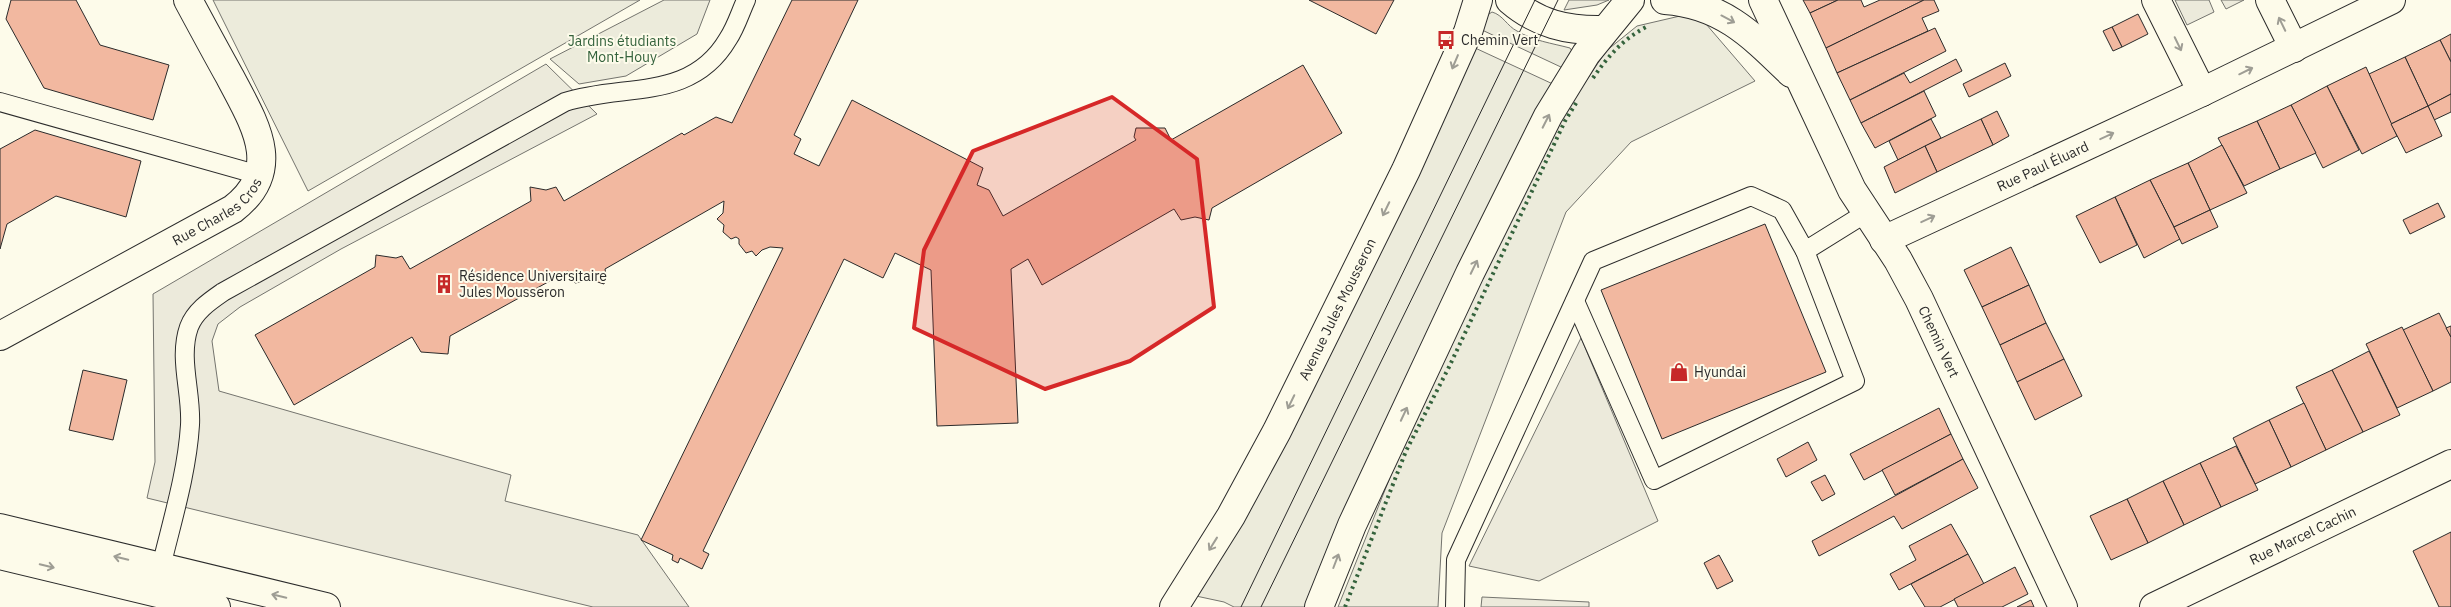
<svg xmlns="http://www.w3.org/2000/svg" width="2451" height="607" viewBox="0 0 2451 607" font-family="'IBM Plex Sans',sans-serif">
<style>
.green{fill:#ecebdb;stroke:#74746e}
.parking{fill:#eceadb;stroke:#74746e}
.building{fill:#f2b8a0;stroke:#2b2b2b}
.lines{fill:none;stroke-linecap:round;stroke-linejoin:round}
.service-casing{stroke:#2b2b2b;stroke-width:20}
.minor-casing{stroke:#2b2b2b;stroke-width:30}
.primary-casing{stroke:#2b2b2b;stroke-width:30}
.service{stroke:#fdfbea;stroke-width:18}
.minor{stroke:#fdfbea;stroke-width:28}
.primary{stroke:#fdfbea;stroke-width:28}
.tram{stroke:#2b2b2b;stroke-width:1}
.hedge{stroke:#34623c;stroke-width:4;stroke-dasharray:2.5 4;stroke-linecap:butt}
.oneway{stroke:#9e9d94}
.marked{fill:#d62828;fill-opacity:0.2;stroke:#d62828;stroke-width:4;stroke-linejoin:round}
.labels{text-anchor:middle;stroke-width:4;stroke-linejoin:round;paint-order:stroke}
.poi-label{font-size:14px;fill:#2b2b2b;stroke:#fdfbea;text-anchor:start}
.park-label{font-size:14px;fill:#34623c;stroke:#fdfbea}
.street-label{font-size:14px;fill:#2b2b2b;stroke:#fdfbea}
</style>
<rect width="100%" height="100%" fill="#fdfbea"/>
<g class="green">
<path d="M213 0H640L308 191Z"/>
<path d="M664 0H710L697 34 626 76 579 84 550 59Z"/>
<path d="M1492 12C1503 15 1507 26 1517 31 1534 41 1551 43 1570 48L1572 51 1563 68 1482 30 1486 16Z"/>
<path d="M1680 16 1700 17 1755 81 1631 142 1566 212 1442 533 1438 607H1338L1395 465 1550 135 1606 51 1637 26Z"/>
<path d="M1473 47 1555 85 1335 531 1305 607H1234L1224 602 1196 596Z"/>
</g>
<g class="parking">
<path d="M1569 0H1609L1597 5 1564 10Z"/>
<path d="M2175 0H2209L2214 12 2187 25Z"/>
<path d="M2221 0H2244L2226 9Z"/>
<path d="M546 64 597 114 341 249 240 307 218 324 212 341 219 391 511 475 505 501 638 535 689 607H593L147 498 155 462 153 294Z"/>
<path d="M1581 338 1658 521 1539 581 1469 566Z"/>
<path d="M1482 597 1589 602V607H1481Z"/>
</g>
<g class="building">
<path d="M11 0H76L100 45 169 65 153 120 44 88 6 19Z"/>
<path d="M792 0H858L794 135 801 139 794 154 819 166 852 100 983 168 977 185 989 190 1003 216 1136 140 1134 137 1136 128H1165L1171 140 1303 65 1342 133 1212 208 1209 220 1195 217 1181 220 1174 209 1042 285 1028 259 1011 269 1018 423 937 426 931 270 895 253 883 278 844 259 703 551 709 554 702 569 680 558 678 563 672 560 673 555 641 540 783 248 770 247 762 250 756 256 752 251 746 253 739 244V239L736 237 731 239 723 232 724 225 717 219 723 213 724 201 605 269 606 275 604 284 591 280 575 283 568 271 450 336 448 354 421 352 412 337 294 405 255 335 375 267 376 255 396 258 402 256 410 269 531 201 530 187 546 190 556 187 564 201 682 133 684 135 716 117 732 123Z"/>
<path d="M1309 0H1394L1376 34Z"/>
<path d="M1803 0H1838L1810 13Z"/>
<path d="M1838 0H1861L1864 7 1880 0H1924L1826 48 1810 13Z"/>
<path d="M1924 0H1934L1939 11 1922 18 1928 31 1837 73 1826 48Z"/>
<path d="M2138 14 2148 34 2122 47 2112 27Z"/>
<path d="M2112 27 2122 47 2113 51 2103 31Z"/>
<path d="M1935 28 1946 51 1850 100 1837 73Z"/>
<path d="M2451 34V62L2440 40Z"/>
<path d="M2440 40 2451 62V94L2428 106 2405 57Z"/>
<path d="M2405 57 2428 106 2391 124 2369 74Z"/>
<path d="M1956 59 1962 71 1861 123 1850 100 1904 73 1910 83Z"/>
<path d="M2005 63 2011 76 1969 97 1963 84Z"/>
<path d="M2366 67 2397 136 2362 154 2327 86Z"/>
<path d="M2327 86 2359 150 2323 168 2291 105Z"/>
<path d="M1924 91 1936 116 1875 148 1861 123Z"/>
<path d="M2451 94V112L2434 120 2428 106Z"/>
<path d="M2291 105 2316 153 2280 169 2257 121Z"/>
<path d="M2428 106 2442 136 2406 153 2391 124Z"/>
<path d="M1997 111 2009 136 1993 145 1981 119Z"/>
<path d="M1931 119 1941 138 1898 160 1889 141Z"/>
<path d="M1981 119 1993 145 1937 172 1925 146Z"/>
<path d="M2257 121 2280 169 2244 186 2218 138Z"/>
<path d="M35 130 141 161 126 217 56 196 7 224 0 249V149Z"/>
<path d="M2222 145 2247 193 2210 210 2188 163Z"/>
<path d="M1925 146 1937 172 1895 193 1884 167Z"/>
<path d="M2188 163 2210 210 2174 227 2150 180Z"/>
<path d="M2150 180 2180 239 2144 258 2115 197Z"/>
<path d="M2115 197 2137 245 2100 263 2076 216Z"/>
<path d="M2438 203 2445 217 2410 234 2403 220Z"/>
<path d="M2210 210 2218 227 2182 244 2174 227Z"/>
<path d="M1765 224 1826 372 1662 439 1601 290Z"/>
<path d="M2011 247 2029 285 1982 307 1964 270Z"/>
<path d="M2029 285 2046 323 2000 345 1982 307Z"/>
<path d="M2439 313 2451 337V382L2433 391 2403 330Z"/>
<path d="M2046 323 2064 359 2017 382 2000 345Z"/>
<path d="M2451 326V337L2446 328Z"/>
<path d="M2402 327 2433 391 2397 408 2366 344Z"/>
<path d="M2369 351 2400 415 2363 432 2332 370Z"/>
<path d="M2064 359 2082 396 2035 420 2017 382Z"/>
<path d="M83 370 127 380 113 440 69 430Z"/>
<path d="M2332 370 2363 432 2326 450 2296 387Z"/>
<path d="M2304 403 2326 450 2291 467 2269 420Z"/>
<path d="M1939 408 1951 434 1864 480 1850 454Z"/>
<path d="M2269 420 2291 467 2255 484 2233 438Z"/>
<path d="M1951 434 1963 459 1895 495 1882 470Z"/>
<path d="M1808 442 1817 460 1786 477 1777 459Z"/>
<path d="M2236 446 2258 490 2221 507 2200 463Z"/>
<path d="M1963 459 1978 488 1902 529 1894 516 1819 556 1812 541Z"/>
<path d="M2200 463 2221 507 2184 525 2163 481Z"/>
<path d="M1825 475 1835 494 1822 501 1811 482Z"/>
<path d="M2163 481 2184 525 2148 543 2127 499Z"/>
<path d="M2127 499 2148 543 2111 560 2090 516Z"/>
<path d="M1951 524 1968 554 1899 590 1890 574 1916 560 1909 546Z"/>
<path d="M2451 532V607H2439L2413 551Z"/>
<path d="M1968 554 1984 584 1940 607H1925L1911 584Z"/>
<path d="M1719 555 1733 581 1717 589 1704 563Z"/>
<path d="M2015 567 2028 594 2002 607H1958L1954 599Z"/>
<path d="M2031 600 2034 607H2017Z"/>
</g>
<g class="lines">
<g class="service-casing">
<g id="service">
<path d="M0 102 259 175"/>
<path d="M1575 301 1654 480 1855 381 1805 251"/>
<path d="M161 567C172 521 187 473 190 425 192 393 178 358 189 327 195 311 210 301 223 292L565 102C624 83 691 102 728 39 736 27 740 13 746 0"/>
<path d="M1455 607 1456 560 1593 261 1751 196 1782 210 1805 251 1866 213"/>
</g>
</g>
<g class="minor-casing">
<g id="minor">
<path d="M1665 0C1722 4 1752 35 1791 73"/>
<path id="s1" d="M1763 0 1852 190 1898 260 1919 299 2063 607"/>
<path d="M2156 0 2202 92"/>
<path d="M2270 0 2294 48"/>
<path id="s2" d="M1884 240 2202 92 2391 0"/>
<path id="s3" d="M0 336 233 209C285 169 254 123 230 77 216 52 202 26 188 0"/>
<path id="s4" d="M2154 607 2451 464"/>
</g>
</g>
<g class="primary-casing">
<g id="primary">
<path d="M1510 0C1538 24 1567 31 1604 30"/>
<path d="M0 528 326 607"/>
<path d="M0 555 216 607"/>
<path id="s5" d="M1174 607 1231 516 1277 431 1406 170 1468 32 1478 0"/>
<path d="M1319 607 1352 525 1470 273 1548 116 1586 54 1630 0"/>
</g>
</g>
<use href="#service" class="service"/>
<use href="#minor" class="minor"/>
<use href="#primary" class="primary"/>
<g class="tram">
<path d="M1241 607 1535 0"/>
<path d="M1261 607 1558 0"/>
</g>
<g class="hedge">
<path d="M1593 78C1608 56 1624 38 1648 26"/>
<path d="M1345 607 1406 451 1449 367 1565 121 1578 100"/>
</g>
</g>
<defs><path id="oneway-shaft" d="M-6 0H5M1.5-3L5.5 0L1.5 3" fill="none" stroke-width="1.6" stroke-linecap="round" stroke-linejoin="round" transform="scale(1.25)"/></defs>
<g class="oneway">
<use href="#oneway-shaft" transform="translate(1728 19) rotate(28)"/>
<use href="#oneway-shaft" transform="translate(2282 24) rotate(-116)"/>
<use href="#oneway-shaft" transform="translate(2178 44) rotate(64)"/>
<use href="#oneway-shaft" transform="translate(1455 62) rotate(113)"/>
<use href="#oneway-shaft" transform="translate(2246 71) rotate(-26)"/>
<use href="#oneway-shaft" transform="translate(1546 121) rotate(-63)"/>
<use href="#oneway-shaft" transform="translate(2107 136) rotate(-25)"/>
<use href="#oneway-shaft" transform="translate(1386 209) rotate(116)"/>
<use href="#oneway-shaft" transform="translate(1928 219) rotate(-25)"/>
<use href="#oneway-shaft" transform="translate(1474 267) rotate(-64)"/>
<use href="#oneway-shaft" transform="translate(1291 402) rotate(116)"/>
<use href="#oneway-shaft" transform="translate(1404 414) rotate(-65)"/>
<use href="#oneway-shaft" transform="translate(1213 544) rotate(122)"/>
<use href="#oneway-shaft" transform="translate(121 558) rotate(-166)"/>
<use href="#oneway-shaft" transform="translate(1336 561) rotate(-69)"/>
<use href="#oneway-shaft" transform="translate(47 566) rotate(14)"/>
<use href="#oneway-shaft" transform="translate(279 596) rotate(-167)"/>
</g>
<path class="marked" d="M1112 97 1197 159 1214 307 1130 361 1045 389 914 328 924 250 973 151Z"/>
<defs>
<g id="bus-bare" transform="scale(1.5)"><path d="M-5-6H5V4H4V6H2V4H-2V6H-4V4H-5ZM-3.5-4V0h7V-4ZM-3.5 1.2v1.5H-2V1.2ZM2 1.2v1.5H3.5V1.2Z" fill="#c62828" stroke="#fdfbea" stroke-width="2.5" paint-order="stroke"/></g>
<g id="building-bare" transform="scale(1.5)"><path d="M-4-6H4V6H1V3H-1V6H-4ZM-2.5-4.3h1.7v1.8h-1.7ZM.8-4.3h1.7v1.8H.8ZM-2.5-1h1.7V.8h-1.7ZM.8-1h1.7V.8H.8Z" fill="#c62828" stroke="#fdfbea" stroke-width="2.5" paint-order="stroke"/></g>
<g id="shop-bare" transform="scale(1.5)"><path d="M-5-2.5h2.3a2.7 3.5 0 0 1 5.4 0H5L5.5 6h-11ZM-1.5-2.5h3a1.5 2.3 0 0 0-3 0Z" fill="#c62828" stroke="#fdfbea" stroke-width="2.5" paint-order="stroke"/></g>
</defs>
<g fill-rule="evenodd">
<use href="#bus-bare" x="1446" y="40"/>
<use href="#building-bare" x="444" y="284"/>
<use href="#shop-bare" x="1679" y="372"/>
</g>
<g class="labels">
<g class="poi-label">
<text x="1461" y="45">Chemin Vert</text>
<text x="459" y="281">Résidence Universitaire<tspan x="459" dy="16">Jules Mousseron</tspan></text>
<text x="1694" y="377">Hyundai</text>
</g>
<g class="park-label">
<text x="622" y="46">Jardins étudiants<tspan x="622" dy="16">Mont-Houy</tspan></text>
</g>
<g class="street-label">
<text dy="5" stroke="none"><textPath href="#s2" startOffset="175">Rue Paul Éluard</textPath></text>
<text dy="5" stroke="none"><textPath href="#s3" startOffset="251">Rue Charles Cros</textPath></text>
<text dy="5" stroke="none"><textPath href="#s5" startOffset="340">Avenue Jules Mousseron</textPath></text>
<text dy="5" stroke="none"><textPath href="#s1" startOffset="385">Chemin Vert</textPath></text>
<text dy="5" stroke="none"><textPath href="#s4" startOffset="165">Rue Marcel Cachin</textPath></text>
</g>
</g>
</svg>
